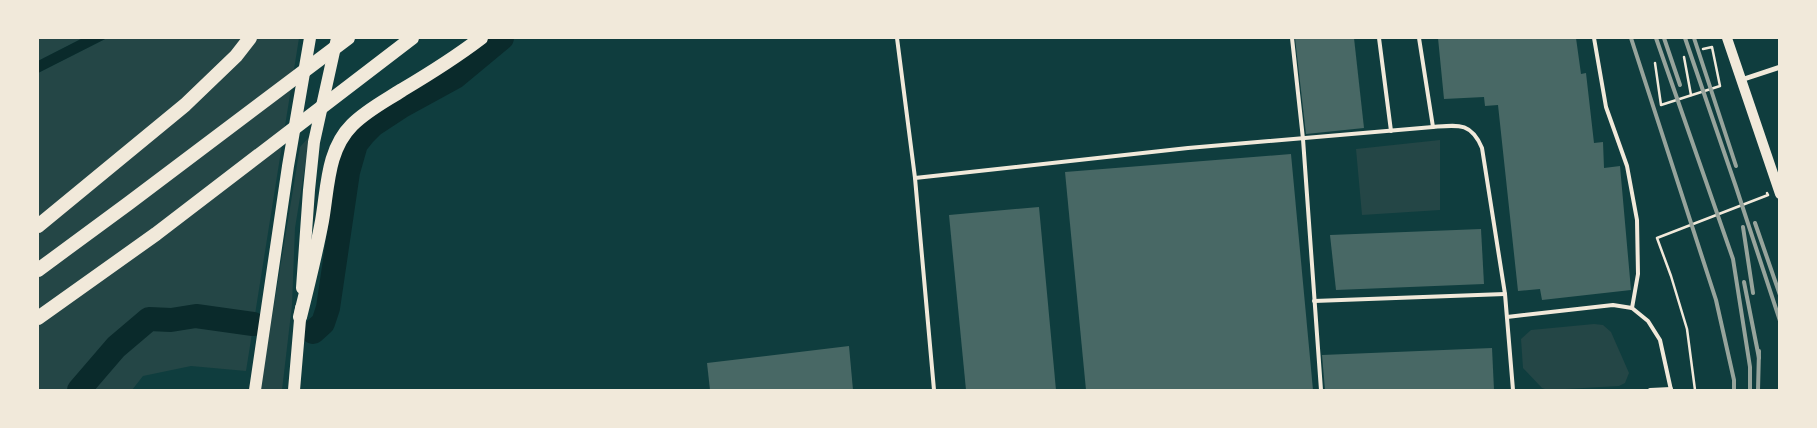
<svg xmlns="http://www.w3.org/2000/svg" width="1817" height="428" viewBox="0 0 1817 428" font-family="Barlow,sans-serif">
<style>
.green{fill:#244646}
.water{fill:#0a2a2b}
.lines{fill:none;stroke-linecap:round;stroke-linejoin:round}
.river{stroke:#0a2a2b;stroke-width:24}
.building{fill:#486865}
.path{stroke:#f1e9da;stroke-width:2.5}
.service{stroke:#f1e9da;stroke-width:4}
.minor{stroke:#f1e9da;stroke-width:5}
.secondary{stroke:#f1e9da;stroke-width:10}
.trunk{stroke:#f1e9da;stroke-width:12}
.motorway{stroke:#f1e9da;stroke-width:14}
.rail{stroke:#97a49c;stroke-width:4}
</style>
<rect width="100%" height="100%" fill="#0f3d3e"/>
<g class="green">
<path d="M38 38H83L38 61Z"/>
<path d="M107 38H299L246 371 191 366 143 376 132 390H38V73Z"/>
<path d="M310 136 295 228 292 305 282 390H260L300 147Z"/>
<path d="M1440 140V210L1362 215 1356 149Z"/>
<path d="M1594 324 1603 325 1611 332 1629 373 1625 383 1619 386 1548 390 1542 388 1523 368 1521 339 1531 330Z"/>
</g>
<path class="water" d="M83 38H107L38 73V61Z"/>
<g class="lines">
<g class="river">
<path d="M313 332 323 323 328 308 348 172 356 144 364 134 373 125 402 106 455 77 502 38"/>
<path d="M79 390 116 347 149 319 171 320 196 316 253 324"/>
</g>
</g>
<g class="building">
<path d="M1295 38H1354L1364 128 1306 134Z"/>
<path d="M1438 38H1576L1581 74 1586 73 1594 143 1603 142 1604 168 1620 166 1631 290 1542 300 1540 289 1518 291 1498 105 1485 106 1484 97 1444 99Z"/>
<path d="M1291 154 1313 390H1086L1065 172Z"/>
<path d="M1039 207 1056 390H966L949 215Z"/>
<path d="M1481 229 1484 284 1336 290 1330 235Z"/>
<path d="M849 346 853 390H710L707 363Z"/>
<path d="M1492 348 1494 390H1325L1322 355Z"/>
</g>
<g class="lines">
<g class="path">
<path d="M1684 57 1691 95"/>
<path d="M1655 63 1661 105 1720 86 1712 47 1703 49"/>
<path d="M1695 390 1687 329 1671 276 1657 238 1768 195 1767 193"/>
</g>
<g class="service">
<path d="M897 38 915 178 934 390"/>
<path d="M1292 38 1303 139 1321 390"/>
<path d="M1379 38 1391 131"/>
<path d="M1419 38 1433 127"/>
<path d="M1594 38 1606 107 1627 166 1637 220 1638 274 1632 308"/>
<path d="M915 178 1188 148 1433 127C1458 125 1471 122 1482 148L1505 294 1513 390"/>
<path d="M1314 301 1505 294"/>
<path d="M1507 317 1613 305 1632 308 1648 321 1660 340 1671 390"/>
<path d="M1650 390 1671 389"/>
</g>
<path class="minor" d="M1741 80 1780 67"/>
<path class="secondary" d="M1727 38 1780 194"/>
<g class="trunk">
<path d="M302 288 309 190 314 142 337 38"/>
<path d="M255 390 288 166 310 38"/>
<path d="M294 390 301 308"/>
</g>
<g class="motorway">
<path d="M38 226 185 105 236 56 250 38"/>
<path d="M38 270 129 203 348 38"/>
<path d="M300 317C308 285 316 253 322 221 328 187 327 150 352 125 367 110 385 101 402 90 429 74 456 57 481 38"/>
<path d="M38 318 156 234 412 38"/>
</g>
<g class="rail">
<path d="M1631 38 1716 300 1734 380V390"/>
<path d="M1656 38 1733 259 1750 367V390"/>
<path d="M1664 38 1680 85"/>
<path d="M1685 38 1736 187 1780 321"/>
<path d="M1694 38 1736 166"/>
<path d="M1755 223 1780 295"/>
<path d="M1743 227 1753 293"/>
<path d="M1744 282 1759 358"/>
<path d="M1758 390 1759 351"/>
</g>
</g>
<rect width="1817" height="428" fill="none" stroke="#f1e9da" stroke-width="78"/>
</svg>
